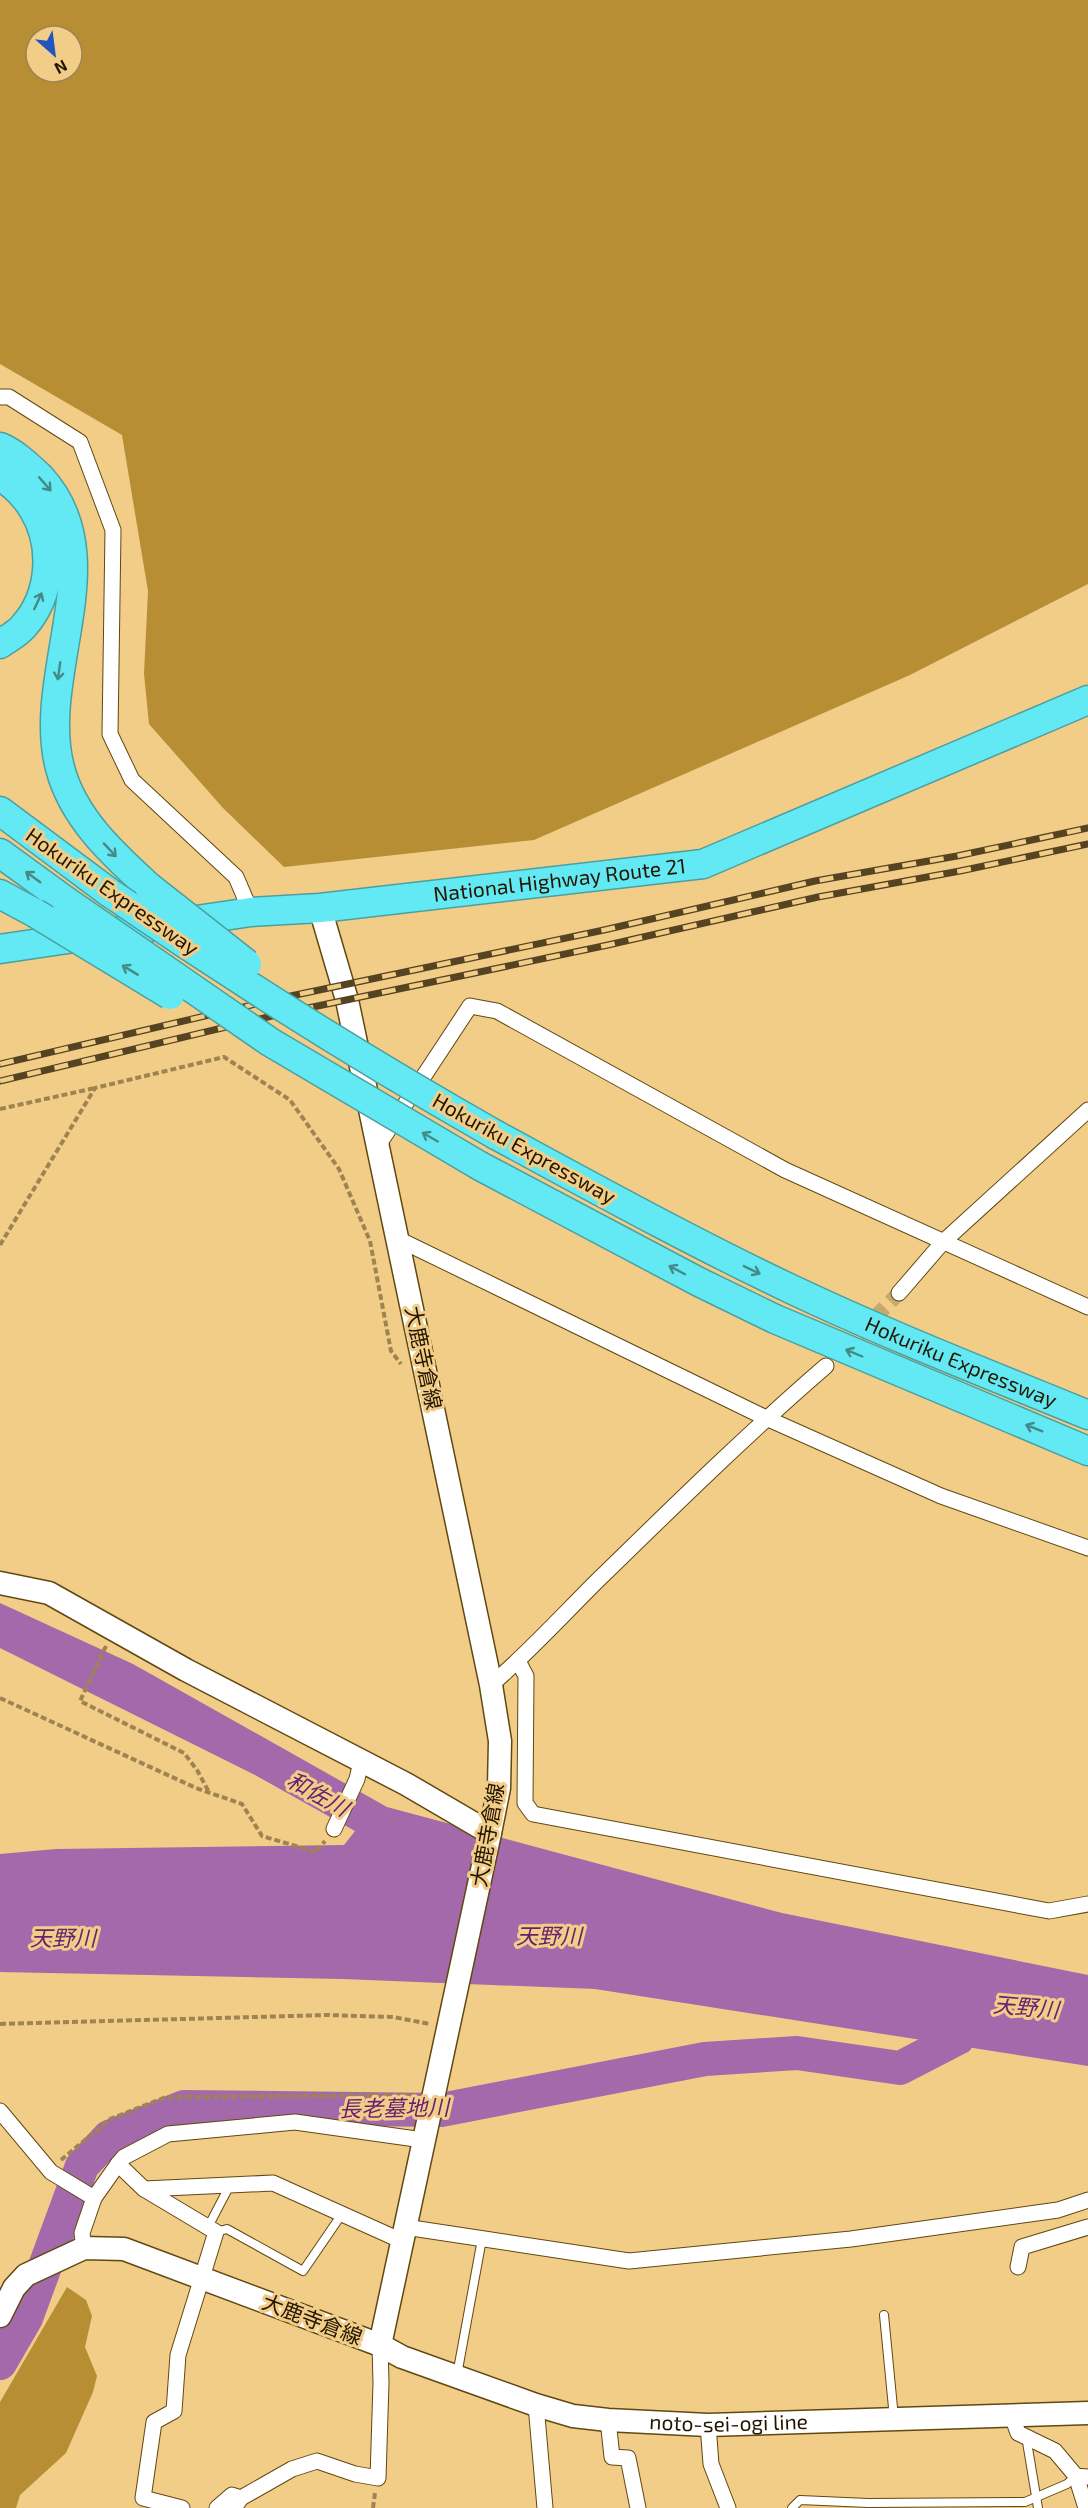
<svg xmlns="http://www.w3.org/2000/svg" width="1088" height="2508" viewBox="0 0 1088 2508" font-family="'Exo 2','Noto Sans JP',sans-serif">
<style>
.forest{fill:#b88e35;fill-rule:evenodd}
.water{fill:#a369aa}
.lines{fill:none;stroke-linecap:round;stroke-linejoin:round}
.river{stroke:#a369aa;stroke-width:34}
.street-tunnel{stroke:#c8a86d;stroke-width:15;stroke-dasharray:15 8;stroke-linecap:butt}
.lane-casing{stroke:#614811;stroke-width:10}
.street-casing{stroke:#614811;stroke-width:17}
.secondary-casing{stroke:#614811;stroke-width:25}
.highway-casing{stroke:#4d9f9f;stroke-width:31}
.path{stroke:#9f8452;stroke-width:4;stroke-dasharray:6 3;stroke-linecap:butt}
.lane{stroke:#fff;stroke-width:8}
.street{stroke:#fff;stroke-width:15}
.secondary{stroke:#fff;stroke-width:22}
.highway{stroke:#63e9f4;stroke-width:28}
.rail-casing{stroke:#554321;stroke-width:7}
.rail{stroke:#f1cd88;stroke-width:4.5;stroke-dasharray:14;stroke-linecap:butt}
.highway-bridge-casing{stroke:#4d9f9f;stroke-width:31;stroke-linecap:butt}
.highway-bridge{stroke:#63e9f4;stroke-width:28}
.oneway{stroke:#468a86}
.labels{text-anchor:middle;stroke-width:6;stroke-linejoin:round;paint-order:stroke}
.street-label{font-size:21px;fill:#231600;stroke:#f1cd88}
.water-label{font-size:22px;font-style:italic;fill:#682072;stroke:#f1cd88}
</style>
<rect width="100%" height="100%" fill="#f1cd88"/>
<g class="forest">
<path d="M0 0H1088V584L910 675 534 840 284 867 223 808 149 724 144 674 148 591 122 435 0 364ZM36 36H72V72H36Z"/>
<path d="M67 2287 86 2300 92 2316 85 2347 97 2376 93 2392 66 2453 20 2495 16 2508H0V2402Z"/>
</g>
<path class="water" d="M0 1603 133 1664 387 1807 782 1913 1088 1975V2066L595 1989 343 1979 0 1972V1854L56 1849 344 1845 355 1831 255 1775 0 1648Z"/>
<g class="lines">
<path class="river" d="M0 2363 26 2318 82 2166 109 2137 184 2107 441 2110 705 2059 797 2053 900 2068 958 2038 972 2005"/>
<path class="street-tunnel" d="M842 1351 899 1293"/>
<g class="lane-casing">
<g id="lane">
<path d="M208 2227 230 2185"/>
<path d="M216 2232 227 2229 303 2271 342 2214"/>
<path d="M884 2315 894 2418"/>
<path d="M457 2375 482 2239"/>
<path d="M1026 2436 1038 2508"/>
<path d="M792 2508 800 2500 868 2503 1025 2502 1067 2484 1076 2476"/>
</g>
</g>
<g class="street-casing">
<g id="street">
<path d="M0 397H9L80 442 113 530 110 734 132 780 236 877 251 912"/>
<path d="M379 1144 470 1006 497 1011 785 1170 1088 1307"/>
<path d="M398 1239 766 1418 941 1496 1088 1548"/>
<path d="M899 1293 943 1242 1088 1110"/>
<path d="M518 1661 526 1676 525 1803 533 1814 1049 1911 1088 1904"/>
<path d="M491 1685C528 1653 561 1617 596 1582 671 1509 746 1435 826 1366"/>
<path d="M334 1829 357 1779 361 1762"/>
<path d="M0 2111 51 2172 94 2198"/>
<path d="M118 2164 144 2189 273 2183 402 2241"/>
<path d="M144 2189 216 2232 178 2355 174 2411 154 2422 143 2498 182 2508"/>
<path d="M405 2227 629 2261 851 2239 1058 2210 1088 2200"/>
<path d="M84 2248 82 2233 94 2198 118 2164 124 2157 168 2134 295 2122 423 2140"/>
<path d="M1018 2267 1022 2247 1088 2227"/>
<path d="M536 2405 545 2508"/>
<path d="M1012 2416 1018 2433 1055 2451 1076 2476 1088 2477"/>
<path d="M608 2420 612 2457 628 2458 638 2508"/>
<path d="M708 2425 711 2464 728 2508"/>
<path d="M1076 2476 1086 2508"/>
<path d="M217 2508 232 2495 241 2498"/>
<path d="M234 2508 241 2498 292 2469 317 2461 355 2474 378 2478 381 2383 380 2345"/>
</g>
</g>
<g class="secondary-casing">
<g id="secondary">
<path d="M0 1583 49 1593 186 1670 406 1784 490 1833"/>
<path d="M0 2316 14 2288 26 2275 84 2248 124 2249 380 2345 490 1833 499 1788 500 1741 491 1685 347 1000 320 908"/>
<path id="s1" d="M380 2345 402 2357 536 2405 573 2416 608 2420 708 2425 1088 2413"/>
</g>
</g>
<g class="highway-casing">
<g id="highway">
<path d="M0 447C15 453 28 466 40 477 115 558 35 673 60 768 73 818 113 854 149 887"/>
<path d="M0 477C13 483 26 497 33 509 55 545 52 595 23 627 17 634 7 639 0 644"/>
<path d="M0 811 110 893"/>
<path d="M0 853 66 901"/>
<path d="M0 894 35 913"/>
<path id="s2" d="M0 949 251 912 320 908 703 864 1088 700"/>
<path id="s3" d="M496 1135C594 1188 690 1241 791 1289 888 1335 988 1374 1088 1415"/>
<path d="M480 1166 699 1282 775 1319 1088 1451"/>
</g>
</g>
<g class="path">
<path d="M0 1109 95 1088"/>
<path d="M0 1245 95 1088 224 1057 290 1100 339 1169 370 1241 391 1351 401 1364"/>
<path d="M106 1646 80 1701 184 1753 197 1770 209 1792"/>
<path d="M0 1698 196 1788 242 1804 262 1836 316 1852 325 1841"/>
<path d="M0 2024 327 2015 393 2017 430 2024"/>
<path d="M61 2160 110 2119 166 2097 415 2095"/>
<path d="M373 2508 375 2493"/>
</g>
<use href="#lane" class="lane"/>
<use href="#street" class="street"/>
<use href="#secondary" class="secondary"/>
<use href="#highway" class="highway"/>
<g class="rail-casing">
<g id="rail">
<path d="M0 1064 286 997 604 930 815 881 957 856 1088 828"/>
<path d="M0 1081 289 1012 608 945 818 897 960 871 1088 844"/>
</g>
</g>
<use href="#rail" class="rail"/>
<g class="highway-bridge-casing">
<g id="highway-bridge">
<path d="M149 887 247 964"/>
<path d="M110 893C235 979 364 1060 496 1135"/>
<path d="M66 901 270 1042 480 1166"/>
<path d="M35 913 170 995"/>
</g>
</g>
<use href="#highway-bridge" class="highway-bridge"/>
</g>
<defs><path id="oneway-shaft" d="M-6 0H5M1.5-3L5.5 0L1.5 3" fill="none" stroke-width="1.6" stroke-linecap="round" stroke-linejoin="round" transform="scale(1.5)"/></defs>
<g class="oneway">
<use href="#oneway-shaft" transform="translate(45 484) rotate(49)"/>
<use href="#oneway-shaft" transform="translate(38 601) rotate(-65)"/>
<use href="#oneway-shaft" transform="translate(59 671) rotate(98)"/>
<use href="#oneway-shaft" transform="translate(110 850) rotate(47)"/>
<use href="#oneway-shaft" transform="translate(33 877) rotate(-144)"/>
<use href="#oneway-shaft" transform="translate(130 970) rotate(-149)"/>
<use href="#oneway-shaft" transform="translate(430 1137) rotate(-150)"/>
<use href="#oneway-shaft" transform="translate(677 1270) rotate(-152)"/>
<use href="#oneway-shaft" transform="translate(752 1270) rotate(26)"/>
<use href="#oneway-shaft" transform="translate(854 1353) rotate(-157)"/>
<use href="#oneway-shaft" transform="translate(1034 1428) rotate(-158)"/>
</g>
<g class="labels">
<g class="street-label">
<text dy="7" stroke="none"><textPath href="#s2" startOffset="564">National Highway Route 21</textPath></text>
<text transform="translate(112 892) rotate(35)" y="7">Hokuriku Expressway</text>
<text transform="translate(524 1149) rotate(29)" y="7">Hokuriku Expressway</text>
<text transform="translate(423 1358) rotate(78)" y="7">大鹿寺倉線</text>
<text dy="7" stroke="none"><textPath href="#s3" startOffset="518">Hokuriku Expressway</textPath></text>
<text transform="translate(488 1835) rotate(-80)" y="7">大鹿寺倉線</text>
<text transform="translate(312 2320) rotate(21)" y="7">大鹿寺倉線</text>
<text dy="7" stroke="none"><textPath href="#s1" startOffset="362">noto-sei-ogi line</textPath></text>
</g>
<g class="water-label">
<text transform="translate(318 1794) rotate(29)" y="8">和佐川</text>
<text x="549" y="1944">天野川</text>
<text x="63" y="1946">天野川</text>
<text transform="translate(1026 2007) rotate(5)" y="8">天野川</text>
<text transform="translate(394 2108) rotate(-1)" y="8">長老墓地川</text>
</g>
</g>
<g transform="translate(54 54) rotate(152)"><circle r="28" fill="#f1cd88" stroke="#9f8452" stroke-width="1.5"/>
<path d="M0-4.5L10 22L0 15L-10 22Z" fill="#2254c1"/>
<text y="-9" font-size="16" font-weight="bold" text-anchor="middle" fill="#231600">N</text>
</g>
</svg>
